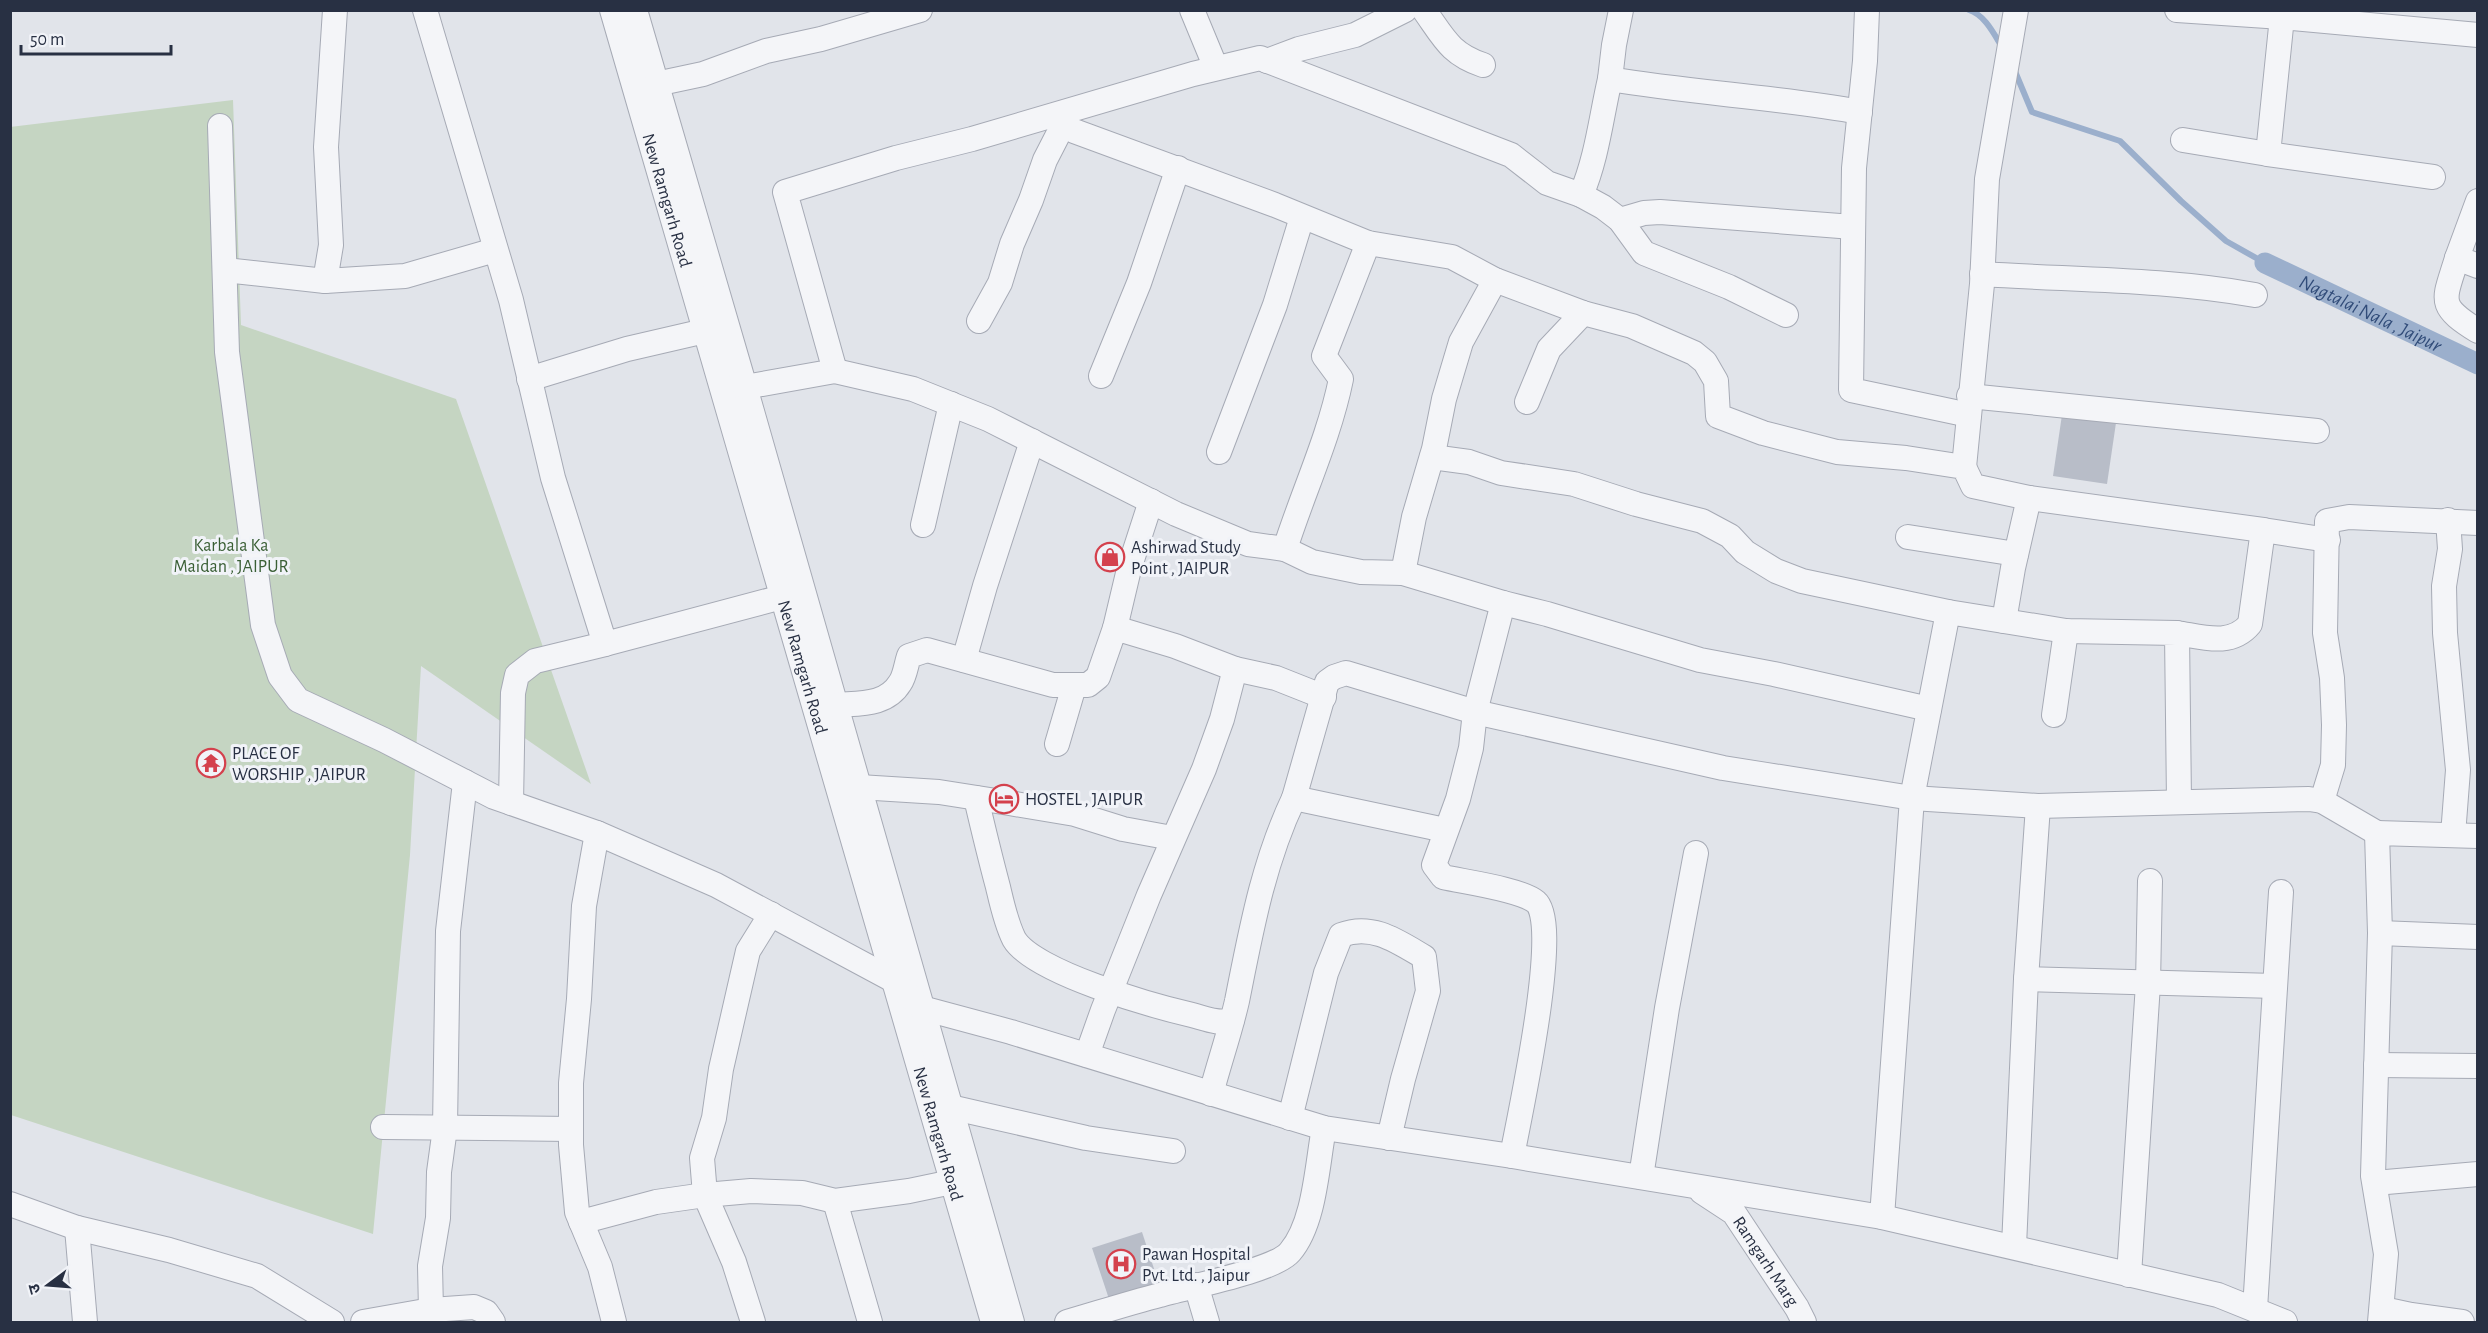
<svg xmlns="http://www.w3.org/2000/svg" width="2488" height="1333" viewBox="0 0 2488 1333" font-family="'Alegreya Sans','Noto Sans Devanagari',sans-serif">
<style>
.green{fill:#c5d5c2}
.lines{fill:none;stroke-linecap:round;stroke-linejoin:round}
.stream{stroke:#9bafcc;stroke-width:6}
.canal{stroke:#9bafcc;stroke-width:21}
.building{fill:#b8bdc8}
.minor-casing{stroke:#a6aab5;stroke-width:26}
.minor{stroke:#f4f5f8;stroke-width:24}
.labels{text-anchor:middle;stroke-width:6;stroke-linejoin:round;paint-order:stroke}
.street-label{font-size:18px;fill:#283043;stroke:#f1f3f8}
.park-label{font-size:18px;fill:#3a5f35;stroke:#f1f3f8}
.poi-label{font-size:18px;fill:#283043;stroke:#f1f3f8;text-anchor:start}
.water-label{font-size:20px;font-style:italic;fill:#314c79;stroke:#f1f3f8}
</style>
<rect width="100%" height="100%" fill="#e1e4ea"/>
<path class="green" d="M233 100 241 325 456 399 591 784 421 666 410 855 373 1234 11 1115 10 127Z"/>
<g class="lines">
<g class="stream">
<path d="M1969 10C1985 15 1994 34 2002 47"/>
<path d="M2014 69 2032 112 2120 141 2181 201 2226 241 2265 263"/>
</g>
<path class="canal" id="s1" d="M2265 263 2478 364"/>
</g>
<g class="building">
<path d="M2063 408 2117 416 2107 484 2053 476Z"/>
<path d="M1142 1232 1159 1284 1109 1299 1092 1248Z"/>
</g>
<g class="lines">
<g class="minor-casing">
<g id="minor">
<path d="M425 10 511 300 553 478 605 644 782 597"/>
<path id="s2" d="M612 10 993 1322"/>
<path d="M635 10 745 387 1012 1322"/>
<path d="M1192 10 1216 68"/>
<path d="M1424 10C1444 38 1450 54 1483 65"/>
<path d="M1867 10 1865 61 1854 168 1851 390 1969 415"/>
<path d="M2177 10 2282 17"/>
<path d="M1267 61 1299 49 1355 35 1405 10"/>
<path d="M1610 79 1614 45 1621 10"/>
<path d="M656 84 703 74 766 51 821 39 920 10"/>
<path d="M1053 116 1074 131 1275 205 1368 243 1452 257 1495 280 1583 313 1632 326 1694 353 1705 362 1716 381 1718 416 1763 433 1837 452 1906 458 1964 467 1973 486 2029 498 2263 530"/>
<path d="M220 126 227 352 263 625 280 676 298 700 384 740 494 797 597 833 716 885 893 980 922 1008 1011 1032 1324 1128 1512 1156 1882 1217 2218 1295 2285 1322"/>
<path d="M2183 140 2268 154"/>
<path d="M2433 177 2268 154 2282 17 2478 35"/>
<path d="M1581 195 1603 207 1620 220 1644 253 1729 287 1786 315"/>
<path d="M2478 201 2457 258 2478 266"/>
<path d="M1620 220 1644 213 1660 212 1853 227"/>
<path d="M2457 258C2444 301 2436 305 2478 331"/>
<path d="M225 270 325 281 405 276 495 250"/>
<path d="M1982 274C2074 280 2165 279 2255 295"/>
<path d="M325 281 331 245 326 147 335 10"/>
<path d="M979 321 1000 283 1012 244 1031 200 1045 160 1064 123"/>
<path d="M835 371 913 389 988 419 1176 514 1248 544 1285 549 1312 562 1361 572 1403 573 1503 603 1475 712 1471 748 1458 799 1434 865 1443 877C1465 882 1520 889 1536 902 1562 924 1519 1118 1512 1156"/>
<path d="M1101 376 1139 283 1178 168"/>
<path d="M529 379 627 349 722 327"/>
<path d="M745 387 835 371 785 192 896 158 972 139 1193 74 1260 58 1511 155 1547 183 1581 195C1597 158 1601 118 1610 79 1693 93 1777 97 1860 112"/>
<path d="M1969 396 2317 431"/>
<path d="M1527 402 1549 349 1583 313"/>
<path d="M1219 452 1275 305 1302 217"/>
<path d="M1432 457 1469 462 1501 473 1574 484 1636 504 1702 521 1730 536 1745 552 1776 571 1802 581 1948 612"/>
<path d="M1964 467 1982 284 1987 179 2016 10"/>
<path d="M2448 520 2450 549 2444 586 2445 633 2458 770 2453 835"/>
<path d="M923 525 951 404"/>
<path d="M1908 537 2016 554"/>
<path d="M1285 549C1303 492 1329 438 1341 379L1324 356 1368 243"/>
<path d="M1403 573 1414 517 1434 449 1444 399 1461 342 1495 280"/>
<path d="M1503 603 1547 614 1700 660 1774 674 1929 709"/>
<path d="M2004 621 2013 568 2029 498"/>
<path d="M1115 628 1129 569 1151 501"/>
<path d="M2177 633C2203 637 2231 647 2250 624L2263 530 2328 540"/>
<path d="M964 660 985 586 1032 441"/>
<path d="M1235 669 1276 678 1324 697"/>
<path d="M836 705C859 703 886 706 900 683 905 676 906 665 909 656L927 650 1053 685H1088L1098 677 1115 628 1175 646 1235 669 1222 719 1204 769 1149 895 1103 1010 1087 1055"/>
<path d="M2054 715 2066 631"/>
<path d="M1057 744 1074 686"/>
<path d="M859 787 939 792 1009 803 1075 814 1123 829 1172 838"/>
<path d="M976 798C983 828 990 857 998 887 1002 904 1006 923 1014 939 1033 972 1153 1006 1192 1015 1204 1018 1220 1025 1232 1020"/>
<path d="M2322 801 2333 765 2334 725 2332 678 2325 633 2327 521 2349 517 2478 523"/>
<path d="M511 803 513 693 517 675 535 661 605 644"/>
<path d="M1445 830 1294 798 1327 682 1334 677 1346 673 1475 712 1723 768 1912 798 2038 806 2309 799 2322 801 2377 833"/>
<path d="M597 833 584 906 579 999 571 1083V1145L577 1212 600 1267 614 1322"/>
<path d="M2380 933 2478 937"/>
<path d="M2026 979 2275 986"/>
<path d="M2376 1065 2478 1066"/>
<path d="M1211 1094C1219 1063 1230 1032 1237 1001 1251 931 1263 863 1294 798"/>
<path d="M950 1107 1086 1138 1173 1151"/>
<path d="M1290 1118 1326 973 1341 935C1372 923 1397 941 1424 957L1428 991 1403 1079 1389 1138"/>
<path d="M383 1127 571 1129"/>
<path d="M1641 1177 1667 1008 1696 853"/>
<path d="M2375 1183 2478 1174"/>
<path id="s3" d="M1702 1192 1734 1213 1797 1308 1804 1322"/>
<path d="M835 1201 870 1322"/>
<path d="M10 1204 77 1228 169 1250 257 1276 332 1322"/>
<path d="M1882 1217 1912 798 1948 612 2066 631 2177 633 2179 802"/>
<path d="M581 1222 656 1202 705 1195 751 1191 802 1193 835 1201 909 1191 952 1182"/>
<path d="M77 1228 85 1322"/>
<path d="M2014 1246 2026 979 2038 806"/>
<path d="M2129 1275 2148 984 2150 881"/>
<path d="M1196 1285 1207 1322"/>
<path d="M2255 1309 2281 892"/>
<path d="M2383 1309 2411 1315 2462 1322"/>
<path d="M431 1310 430 1266 438 1218 439 1172 445 1128 448 931 465 782"/>
<path d="M363 1322 431 1310 474 1307 486 1312 493 1322"/>
<path d="M753 1322 734 1262 705 1195 702 1158 714 1118 721 1069 748 951 771 914"/>
<path d="M1067 1322C1098 1313 1129 1303 1160 1295 1187 1287 1274 1271 1290 1252 1315 1223 1317 1165 1324 1128"/>
<path d="M2380 1322 2386 1254 2373 1176 2380 933 2377 833 2478 836"/>
</g>
</g>
<use href="#minor" class="minor"/>
</g>
<defs>
<g id="shop-ring" transform="scale(1.5)"><circle r="9.5" fill="#f1f3f8" stroke="#d4414d" stroke-width="1.5"/><path d="M-5-2.5h2.3a2.7 3.5 0 0 1 5.4 0H5L5.5 6h-11ZM-1.5-2.5h3a1.5 2.3 0 0 0-3 0Z" fill="#d4414d"/></g>
<g id="temple-ring" transform="scale(1.5)"><circle r="9.5" fill="#f1f3f8" stroke="#d4414d" stroke-width="1.5"/><path d="M0-6L5-2H3V0L6.5 2.5H4V6H1.5V3h-3V6H-4V2.5H-6.5L-3 0V-2H-5Z" fill="#d4414d"/></g>
<g id="hotel-ring" transform="scale(1.5)"><circle r="9.5" fill="#f1f3f8" stroke="#d4414d" stroke-width="1.5"/><path d="M-6-4.5h1.5V1H6V5H4.5V3h-9V5H-6ZM-4 0a1.8 1.8 0 1 1 3.6 0ZM.5 0V-2.5h3Q6-2.5 6 0Z" fill="#d4414d"/></g>
<g id="hospital-ring" transform="scale(1.5)"><circle r="9.5" fill="#f1f3f8" stroke="#d4414d" stroke-width="1.5"/><path d="M-5-5h3v3.5h4V-5h3V5h-3V1.5h-4V5h-3Z" fill="#d4414d"/></g>
</defs>
<g fill-rule="evenodd">
<use href="#shop-ring" x="1110" y="557"/>
<use href="#temple-ring" x="211" y="763"/>
<use href="#hotel-ring" x="1004" y="799"/>
<use href="#hospital-ring" x="1121" y="1264"/>
</g>
<g class="labels">
<g class="street-label">
<text dy="6" stroke="none"><textPath href="#s2" startOffset="198">New Ramgarh Road</textPath></text>
<text dy="6" stroke="none"><textPath href="#s2" startOffset="684">New Ramgarh Road</textPath></text>
<text dy="6" stroke="none"><textPath href="#s2" startOffset="1170">New Ramgarh Road</textPath></text>
<text dy="6" stroke="none"><textPath href="#s3" startOffset="96">Ramgarh Marg</textPath></text>
</g>
<g class="park-label">
<text x="231" y="551">Karbala Ka<tspan x="231" dy="21">Maidan , JAIPUR</tspan></text>
</g>
<g class="poi-label">
<text x="1131" y="553">Ashirwad Study<tspan x="1131" dy="21">Point , JAIPUR</tspan></text>
<text x="232" y="759">PLACE OF<tspan x="232" dy="21">WORSHIP , JAIPUR</tspan></text>
<text x="1025" y="805">HOSTEL , JAIPUR</text>
<text x="1142" y="1260">Pawan Hospital<tspan x="1142" dy="21">Pvt. Ltd. , Jaipur</tspan></text>
</g>
<g class="water-label">
<text dy="7" stroke="none"><textPath href="#s1" startOffset="117">Nagtalai Nala , Jaipur</textPath></text>
</g>
</g>
<rect width="2488" height="1333" fill="none" stroke="#283043" stroke-width="24"/>
<g transform="translate(48 1285) rotate(254)" stroke="#f1f3f8" stroke-width="4.5" paint-order="stroke">
<path d="M0-4.5L10 22L0 15L-10 22Z" fill="#283043"/>
<text y="-9" font-size="16" font-weight="bold" text-anchor="middle" fill="#283043">उ</text>
</g>
<path d="M21 45v9h150v-9" fill="none" stroke="#283043" stroke-width="3"/>
<text x="30" y="45" font-size="18" fill="#283043" stroke="#f1f3f8" stroke-width="4.5" paint-order="stroke">50 m</text>
</svg>
